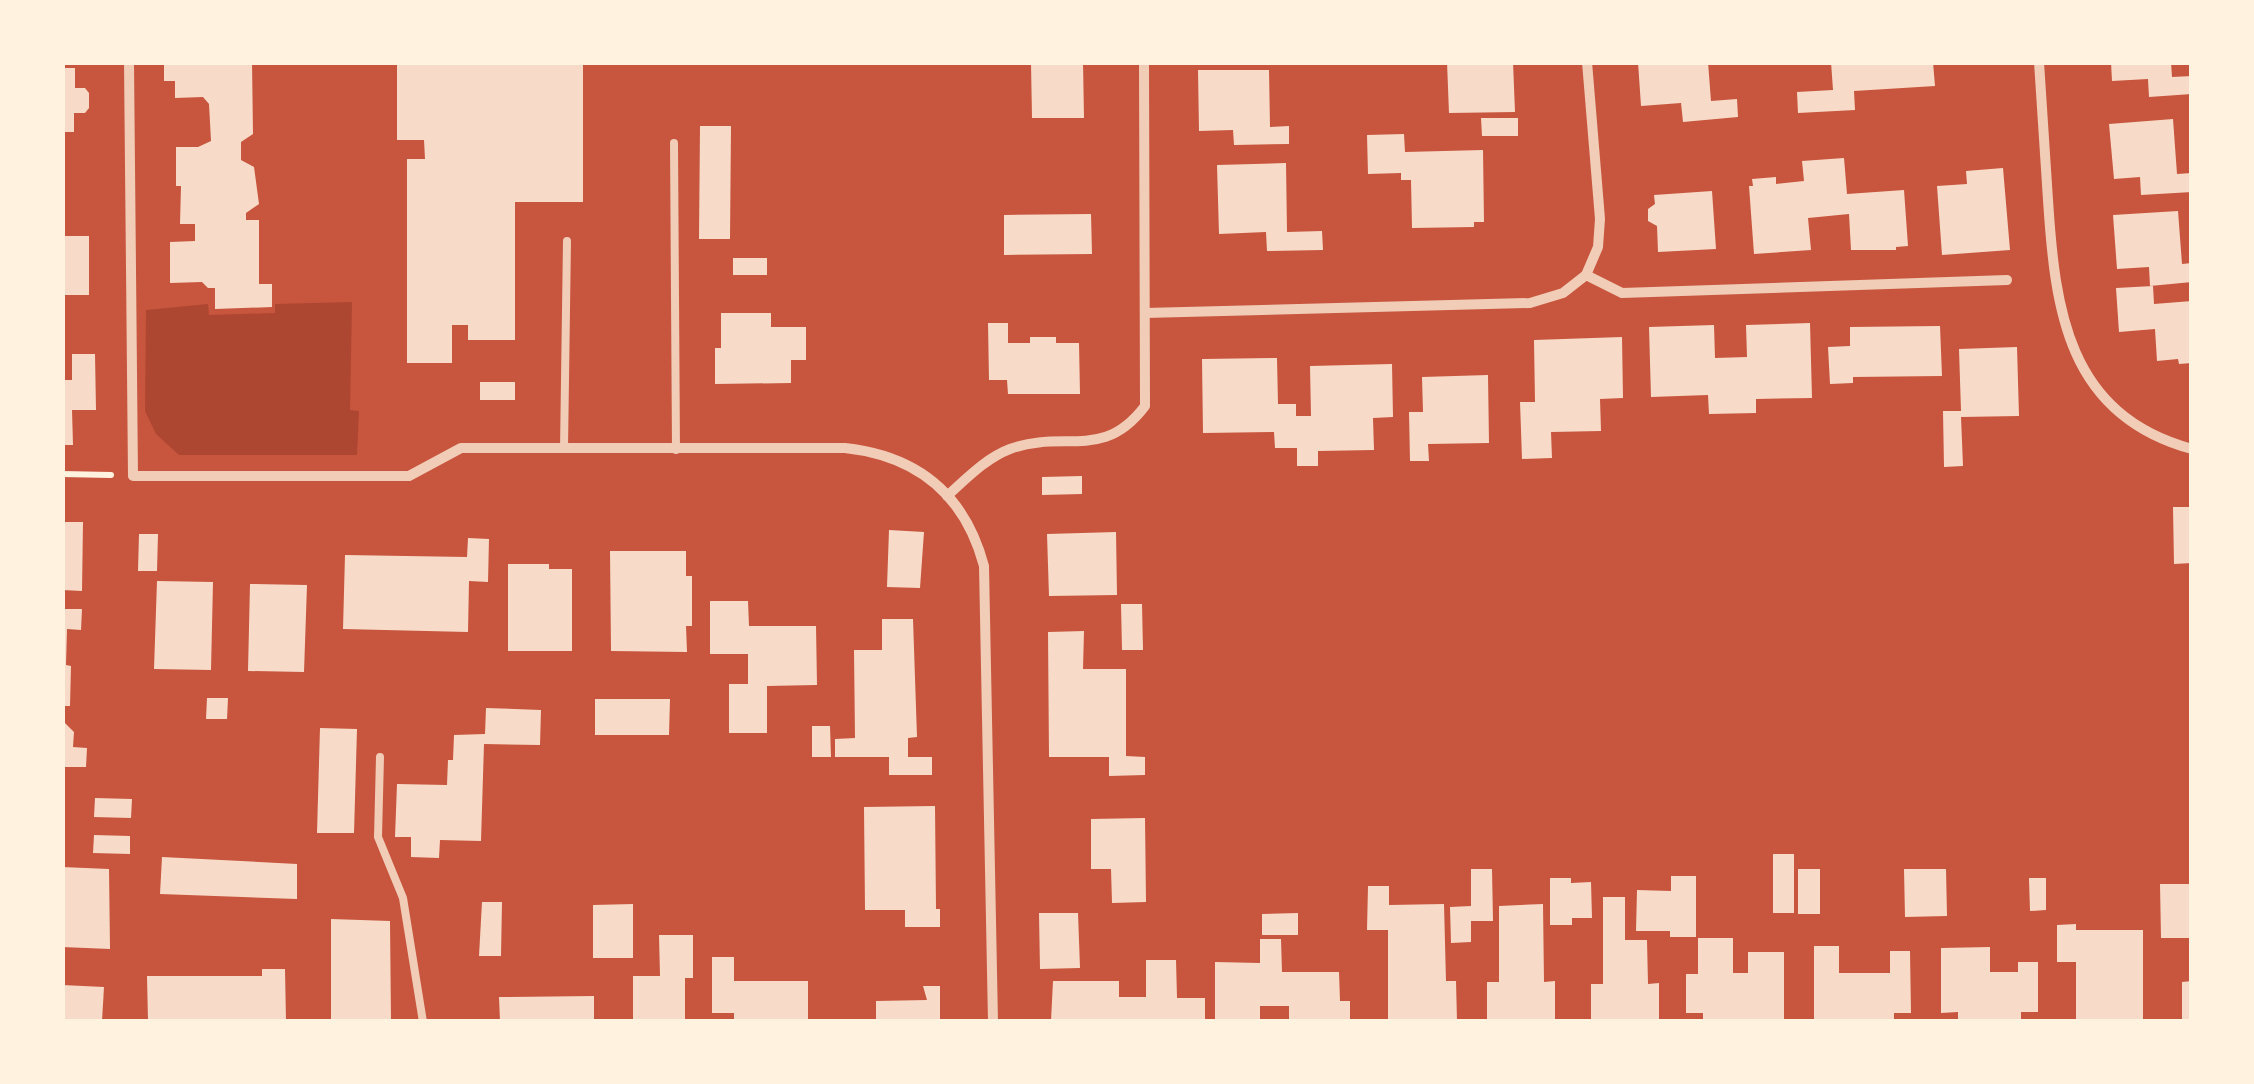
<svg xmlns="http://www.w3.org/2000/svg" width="2254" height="1084" viewBox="0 0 2254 1084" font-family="Roboto,sans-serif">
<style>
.green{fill:#ae4732}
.building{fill:#f7dbc8}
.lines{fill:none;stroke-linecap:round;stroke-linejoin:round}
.path{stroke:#fff3e0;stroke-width:6}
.service{stroke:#f1ccb7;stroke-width:8}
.minor{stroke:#f1ccb7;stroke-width:10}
</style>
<rect width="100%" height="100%" fill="#c8553d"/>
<path class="green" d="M352 302 350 410 359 411 357 455H179L156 434 145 411 146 310 208 304 209 315 275 313V304Z"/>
<g class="building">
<path d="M164 62H252L253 134 241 142V160L254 167 259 204 246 213V220H259V284H272V307L215 309V288H208L202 282 170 283V242L195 241V224H180L181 186H176V147H198L211 141 209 104 203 97 175 98V81H164Z"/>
<path d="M397 62H583V202H515V340H468V325H452V363H407V159H425L424 140H397Z"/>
<path d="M1083 62 1084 118H1032L1031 63Z"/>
<path d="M1447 62H1513L1515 112 1449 113Z"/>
<path d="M1638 62H1708L1711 101 1737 99 1738 117 1683 122 1681 103 1641 106Z"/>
<path d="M1831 62H1933L1935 86 1854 91 1855 110 1798 113 1797 92 1833 90Z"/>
<path d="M2111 62H2171L2172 77 2192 76V94L2149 97 2148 79 2112 81Z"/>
<path d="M62 68H75V88H85L89 93V108L85 113H74V132H62Z"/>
<path d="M1198 70H1269L1270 127 1289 126V144L1234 145 1233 130 1199 131Z"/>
<path d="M1481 118H1518V136H1482Z"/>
<path d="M2173 119 2177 174 2192 173V192L2141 195 2140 177 2114 179 2109 124Z"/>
<path d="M700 126H731L730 239H699Z"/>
<path d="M1404 134 1405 152 1483 150 1484 222H1474V227L1412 228 1411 180H1401V173L1368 174 1367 135Z"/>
<path d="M1844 158 1847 194 1904 190 1908 246 1896 247V250H1851L1849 214 1808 218 1811 250 1754 254 1749 186H1753L1752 179 1776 177V184L1804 181 1802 161Z"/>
<path d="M1286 163 1287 232 1322 231 1323 250 1267 251 1266 232 1219 234 1217 165Z"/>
<path d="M2003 168 2010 250 1942 255 1937 186 1967 184 1966 171Z"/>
<path d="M1712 191 1716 249 1658 252 1657 226 1648 221V209L1655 204 1654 195Z"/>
<path d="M2178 211 2182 264 2192 263V282L2150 286 2149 267 2117 269 2113 215Z"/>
<path d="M1091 214 1092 254 1004 255V215Z"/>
<rect x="62" y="236" width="27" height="59"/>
<rect x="733" y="258" width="34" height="17"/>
<path d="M2153 286 2154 304 2192 301V363L2179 364 2178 359 2157 361 2155 329 2119 332 2116 288Z"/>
<path d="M721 313H771V327H806V360H791V383L715 384V348H721Z"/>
<path d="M988 323H1008V343H1030V337H1056V343H1079L1080 394H1008L1007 380H989Z"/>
<path d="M1810 323 1812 398 1756 399V413L1709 414 1708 395 1651 397 1649 327 1714 325 1715 358 1747 357 1746 325Z"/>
<path d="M1940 326 1942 376 1853 377V383L1830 384 1828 347 1850 346V327Z"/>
<path d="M1622 337 1623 398 1600 399 1601 431 1551 432 1552 458 1522 459 1520 402H1535L1534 340Z"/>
<path d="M2017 347 2019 416 1961 417 1963 466 1944 467 1943 411H1961L1959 349Z"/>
<path d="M72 354H95L96 410H72L73 445H62V380H72Z"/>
<path d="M1277 358 1278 404H1296V416H1311L1310 366 1392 364 1393 417 1373 418 1374 450 1318 451V466H1297V448H1275L1274 432 1203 433 1202 359Z"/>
<path d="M1488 375 1489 443 1428 444 1429 461H1410L1409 412H1423L1422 377Z"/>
<rect x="480" y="382" width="35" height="18"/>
<path d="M1082 476V494L1042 495V477Z"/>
<path d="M2173 507H2192V563L2174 564Z"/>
<path d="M62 522H83L82 591 62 590Z"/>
<path d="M889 530 924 532 920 588 887 587Z"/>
<path d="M1116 532 1117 595 1049 596 1047 534Z"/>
<path d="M139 534H158L157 571H138Z"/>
<path d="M468 538 489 539 488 582 469 581 468 632 343 629 345 555 467 557Z"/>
<path d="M610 551H686V576H692V626H686L687 652 611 651Z"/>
<path d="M508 564H549V569H572V651H508Z"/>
<path d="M157 581 213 582 211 670 154 669Z"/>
<path d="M250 584 307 585 304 672 248 671Z"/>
<path d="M710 601H748L749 626H816L817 685 767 686V733H729V684H748V654H710Z"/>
<path d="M1121 604H1142L1143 650H1122Z"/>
<path d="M62 609H82L81 630 67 629 66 665 71 666 70 706H62Z"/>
<path d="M882 619H913L917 737 908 738V757H932V775H889V757H835V739L855 738 854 650H882Z"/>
<path d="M1084 631 1083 669H1126V756L1145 757V775L1109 776V757H1049L1048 632Z"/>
<path d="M207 698H228L227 719H206Z"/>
<path d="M595 699H670L669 735H595Z"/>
<path d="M486 708 541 710 540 745 484 744 481 841 440 840 439 858 411 857V837H395L397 784 447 785 448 760H453L454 735 485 734Z"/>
<path d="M62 720 74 732 73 747 87 748 86 767H62Z"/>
<path d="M812 726H830L831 757H812Z"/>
<path d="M320 728 357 729 354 833H317Z"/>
<path d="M95 798 132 799 131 818 94 817Z"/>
<path d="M935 806 936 909H940V927H905V910H865L864 807Z"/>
<path d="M1145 818 1146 902 1112 903 1111 869H1091V819Z"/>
<path d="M94 835 130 836V854L93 853Z"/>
<rect x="1773" y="854" width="21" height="59"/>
<path d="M162 857 297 864V899L160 894Z"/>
<path d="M62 867 109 869 110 949 62 947Z"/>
<path d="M1471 869H1492L1493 921H1471V942L1451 943 1450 907 1471 906Z"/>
<rect x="1798" y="869" width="22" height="45"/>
<path d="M1904 869H1946L1947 916 1905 917Z"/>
<path d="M1671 876H1696V937H1670V931H1636L1637 890 1671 891Z"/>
<path d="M1550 878H1571V883L1591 882 1592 918H1572V925H1550Z"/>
<path d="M2029 878H2046V910L2030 911Z"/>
<path d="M2160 884H2192V938H2161Z"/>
<path d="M1368 886H1389V905L1444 904 1446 981H1456L1457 1021H1388V930H1367Z"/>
<path d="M1603 897H1625V940H1647L1648 984 1659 983V1021H1591V984H1603Z"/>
<path d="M482 902H502L501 956H479Z"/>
<path d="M633 904V958H593V905Z"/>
<path d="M1543 904 1544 982 1555 981V1021H1487V982H1499V906Z"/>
<path d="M1039 913H1078L1080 968 1040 969Z"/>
<path d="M1298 913V935H1262V914Z"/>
<path d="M331 919 390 921 391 1021H331Z"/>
<path d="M2076 924V930H2143V1021H2076V962H2057V925Z"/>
<path d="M659 935H693V978H685V1021H633V976H660Z"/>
<path d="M1698 938H1733V973H1748V952H1784V1021H1703V1013H1686V974H1698Z"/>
<path d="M1260 939H1281L1282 972H1339L1340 1001H1350V1021H1289V1006H1260V1021H1215V962L1260 963Z"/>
<path d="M1814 946H1839V973H1890V951H1910L1911 1013H1894V1021H1814Z"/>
<path d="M1990 947V972H2018V962H2038V1012H2021V1021H1958V1012L1941 1013V948Z"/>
<path d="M712 957H734V981H808V1021H734V1013H712Z"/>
<path d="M1146 960H1176L1177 998H1205V1021H1051L1053 981H1119V997H1146Z"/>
<path d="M262 969H285L286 1021H148L147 976H262Z"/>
<path d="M2192 981V1021H2182V982Z"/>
<path d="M62 985 104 987 102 1021H62Z"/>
<path d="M923 986H940V1021H876V1001L927 1000Z"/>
<path d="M594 996V1021H500L499 997Z"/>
</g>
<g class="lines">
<path class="path" d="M62 474 111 475"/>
<g class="service">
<path d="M674 143 676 450"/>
<path d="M564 449 567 241"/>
<path d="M380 757 378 837 403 898 423 1022"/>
</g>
<g class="minor">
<path d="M129 62 133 476H409L461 448H845C918 456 965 495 984 566L993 1022"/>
<path d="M1587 62 1600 219 1598 247 1586 275 1622 293 2007 280"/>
<path d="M2039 62C2042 108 2045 154 2048 200 2055 309 2067 415 2192 449"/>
<path d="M1145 313 1530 303 1563 293 1586 275"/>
<path d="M947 496C966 479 986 458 1010 449 1064 429 1103 462 1145 406L1144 62"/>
</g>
</g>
<rect width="2254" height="1084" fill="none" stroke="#fff3e0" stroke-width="130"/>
</svg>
